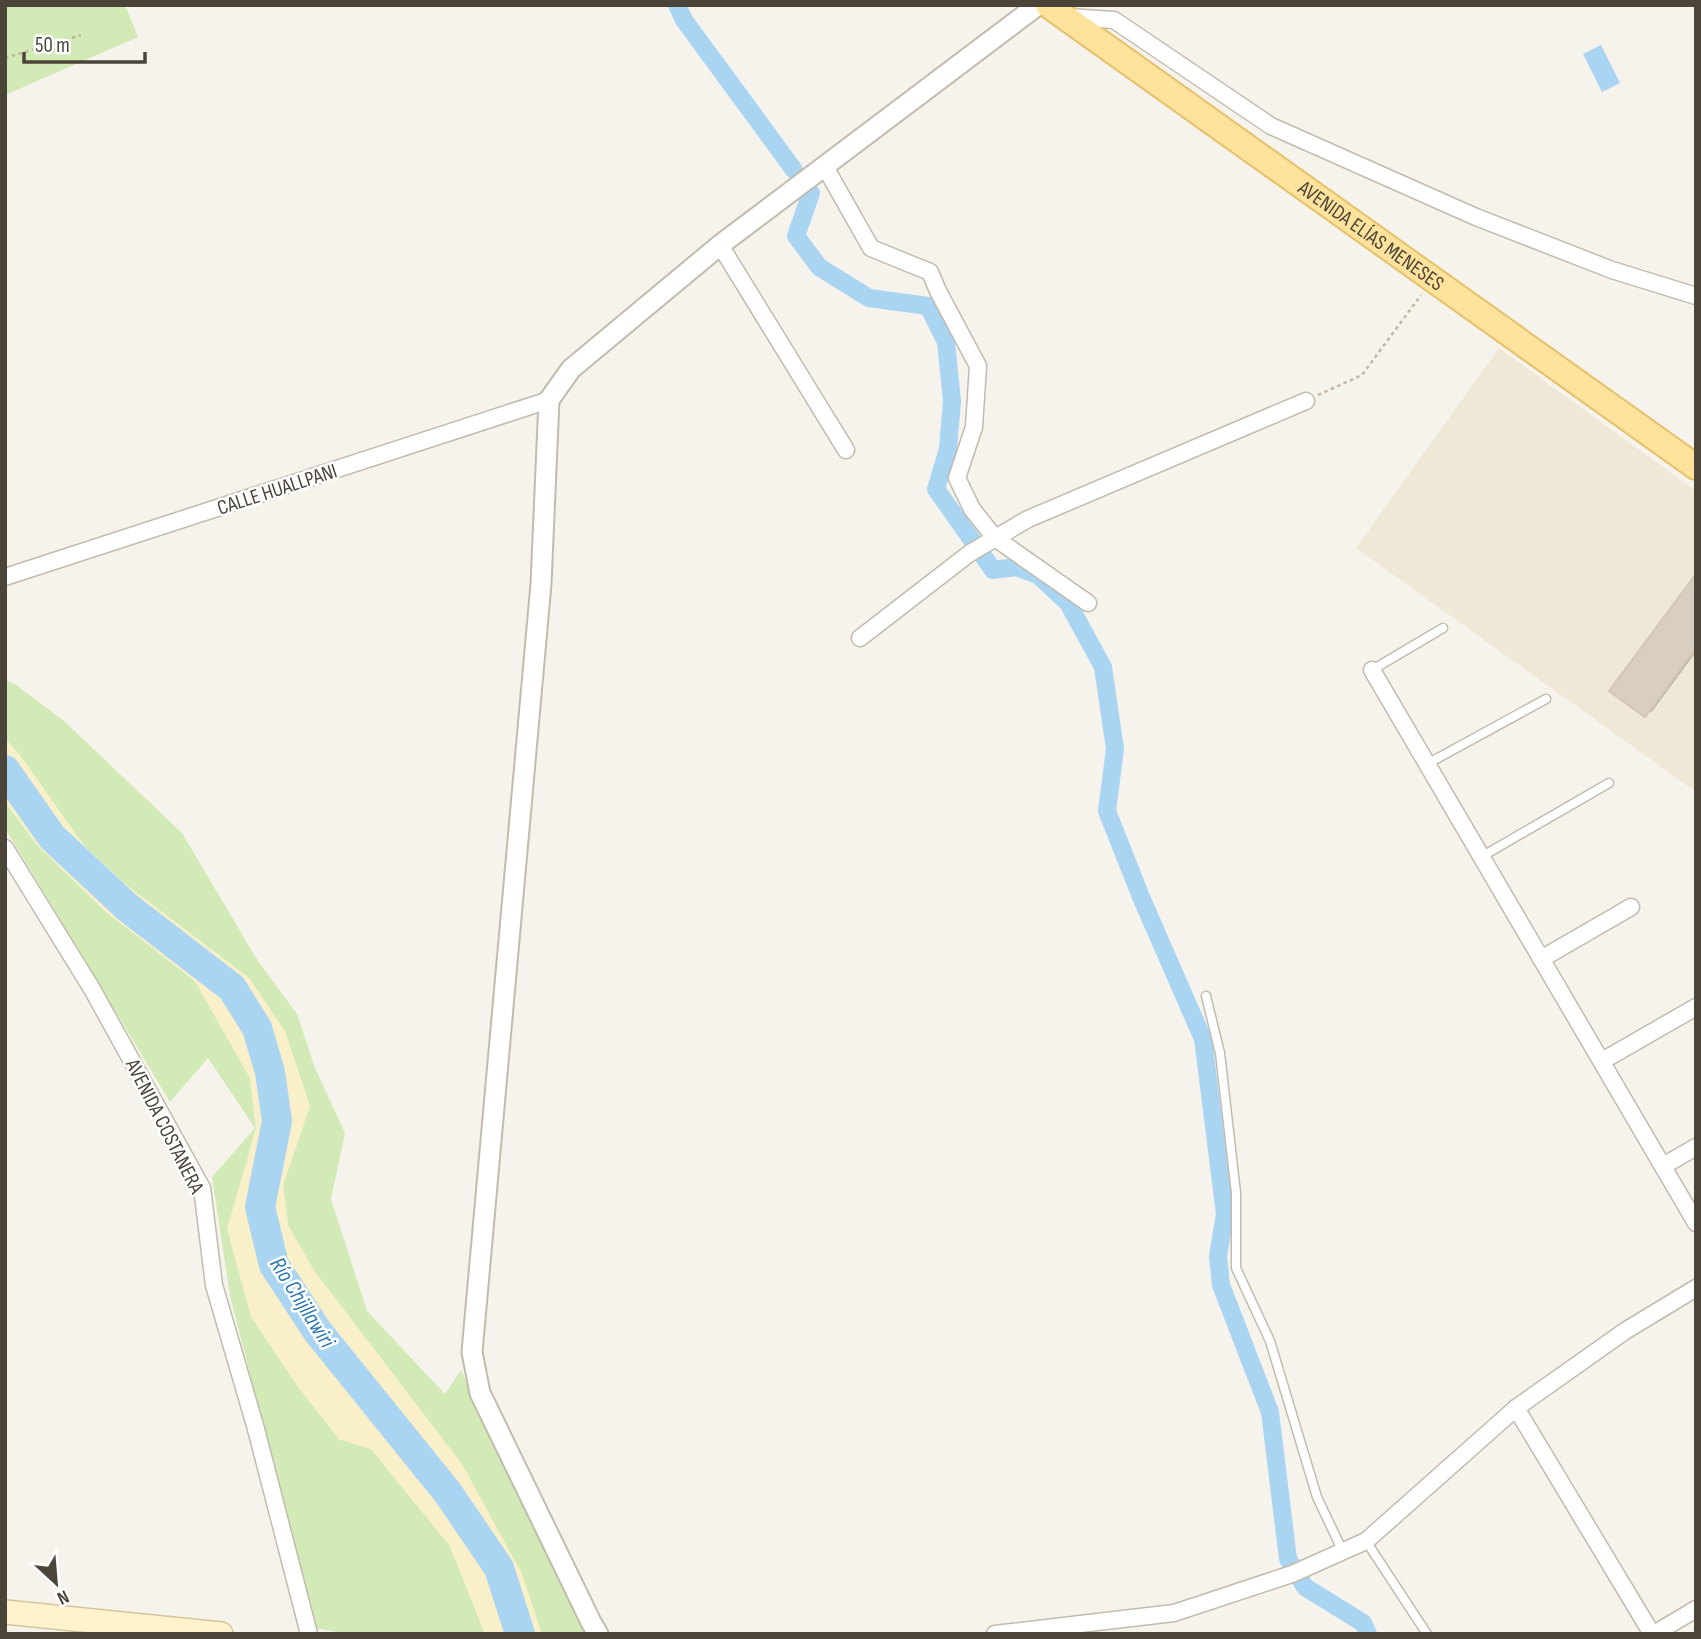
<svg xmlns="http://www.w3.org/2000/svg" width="1701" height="1639" viewBox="0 0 1701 1639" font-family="'Sofia Sans Condensed',sans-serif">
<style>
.education{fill:#efe8d6}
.green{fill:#d2eab5}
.sand{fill:#f9efc9}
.water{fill:#a9d4f2}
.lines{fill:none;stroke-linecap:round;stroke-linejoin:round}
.canal{stroke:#a9d4f2;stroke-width:18}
.river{stroke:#a9d4f2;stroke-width:30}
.building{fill:#d8cfc1;stroke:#d3c7b4;stroke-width:2;filter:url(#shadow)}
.service-casing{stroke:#c2bbae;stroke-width:11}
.minor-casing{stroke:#c2bbae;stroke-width:19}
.tertiary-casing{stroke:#c2bbae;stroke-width:23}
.secondary-casing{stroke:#d6c79b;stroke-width:26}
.primary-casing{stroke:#e6c16a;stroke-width:28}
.path{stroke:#c4b79f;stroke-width:2.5;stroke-dasharray:3.5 3.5;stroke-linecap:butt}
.service{stroke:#fff;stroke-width:8}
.minor{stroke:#fff;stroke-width:16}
.tertiary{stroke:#fff;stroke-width:19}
.secondary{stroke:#fff3cd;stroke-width:23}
.primary{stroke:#ffe39c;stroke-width:24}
.labels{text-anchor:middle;stroke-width:5;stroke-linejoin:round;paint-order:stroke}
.street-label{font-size:21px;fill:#4b4439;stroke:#fff}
.water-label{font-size:23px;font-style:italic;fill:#2e7ab2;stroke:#fff}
</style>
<defs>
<filter id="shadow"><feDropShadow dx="6" dy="-6" stdDeviation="0" flood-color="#0004"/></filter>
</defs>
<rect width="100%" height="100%" fill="#f6f3ec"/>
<path class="education" d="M1499 348 1696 491V792L1356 548Z"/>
<g class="green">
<path d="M5 5H125L138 37 5 95Z"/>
<path d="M5 680 16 685 64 721 182 833 258 961 297 1014 315 1068 345 1133 331 1199 367 1311 445 1394 461 1370 585 1634H542L521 1572 313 1269 288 1225 283 1185 310 1106 284 1031 249 978 125 884 85 847 19 754 5 739Z"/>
<path d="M5 802 38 846 105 911 195 981 250 1078 256 1128 247 1160 338 1439 371 1449 450 1546 485 1634H348L315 1628 230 1296 212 1177 255 1128 208 1058 170 1102 5 828Z"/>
</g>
<path class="sand" d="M5 739 19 754 85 847 125 884 249 978 285 1031 310 1106 283 1185 288 1225 313 1269 462 1464 521 1572 542 1634H485L450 1546 371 1449 339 1439 298 1387 251 1317 227 1229 256 1129 250 1078 195 981 105 911 38 846 5 802Z"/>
<path class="water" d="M1601 45 1620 83 1602 92 1583 54Z"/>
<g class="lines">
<g class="canal">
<path d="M677 5 684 20 794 170"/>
<path d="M811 193 796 236 819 267 869 298 928 306 946 342 952 401 948 449 936 489 993 570 1016 567 1038 575 1068 603 1103 667 1115 749 1107 811 1141 897 1203 1039 1225 1214 1218 1256 1221 1285 1270 1412 1288 1559 1305 1587 1363 1623 1368 1634"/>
</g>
<path class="river" d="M5 770 52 837 127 907 232 988 257 1028 270 1072 277 1121 260 1207 274 1265 318 1332 448 1493 499 1568 520 1634"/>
</g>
<path class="building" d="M1696 574V648L1645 717 1609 691Z"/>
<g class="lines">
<g class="service-casing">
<g id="service">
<path d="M1372 670 1443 628"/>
<path d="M1427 764 1546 699"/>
<path d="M1481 857 1609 783"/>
<path d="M1206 996 1220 1053 1236 1193V1268L1270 1341 1317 1497 1343 1552"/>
<path d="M1366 1541 1427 1634"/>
</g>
</g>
<g class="minor-casing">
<g id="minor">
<path d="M1067 17 1114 20 1271 126 1476 217 1612 270 1696 296"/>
<path d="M824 165 871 248 930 272 938 291 978 366 974 427 957 478 972 509 995 538 1088 603"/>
<path d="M720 245 846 450"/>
<path d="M5 577 549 400"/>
<path d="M860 638 970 553 1028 519 1306 401"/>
<path d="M1372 670 1696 1223"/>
<path d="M5 848 92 989 202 1188 214 1285 256 1429 309 1634"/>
<path d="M1541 959 1631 907"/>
<path d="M1602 1061 1696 1007"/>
<path d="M1663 1166 1696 1147"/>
<path d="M1516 1408 1652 1634"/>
<path d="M995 1634 1174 1613 1292 1574 1366 1541 1516 1408 1625 1331 1696 1288"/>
<path d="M1654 1634 1696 1609"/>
</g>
</g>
<g class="tertiary-casing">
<path id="tertiary" d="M598 1634 591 1622 480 1393 472 1352 541 584 549 400 571 369 720 245 1038 5"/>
</g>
<g class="secondary-casing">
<path id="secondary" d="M5 1612 221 1634"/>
</g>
<g class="primary-casing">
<g id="primary">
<path id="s1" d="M1048 5 1696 467"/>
</g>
</g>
<g class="path">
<path d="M5 58 81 35"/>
<path d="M1318 395 1362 375 1421 295"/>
</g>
<use href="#service" class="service"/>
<use href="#minor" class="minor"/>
<use href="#tertiary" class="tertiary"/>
<use href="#secondary" class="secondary"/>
<use href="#primary" class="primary"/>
</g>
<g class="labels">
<g class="street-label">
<text dy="7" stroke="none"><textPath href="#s1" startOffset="397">AVENIDA ELÍAS MENESES</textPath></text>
<text transform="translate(277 489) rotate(-18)" y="7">CALLE HUALLPANI</text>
<text transform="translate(165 1126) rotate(63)" y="7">AVENIDA COSTANERA</text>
</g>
<g class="water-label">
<text transform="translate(303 1302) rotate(58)" y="8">Río Chijllawiri</text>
</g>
</g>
<rect width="1701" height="1639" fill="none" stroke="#4b4439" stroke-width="14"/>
<g transform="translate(56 1583) rotate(154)" stroke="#ffffff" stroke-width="5" paint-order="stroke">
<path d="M0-5L12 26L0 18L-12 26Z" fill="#4b4439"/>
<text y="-10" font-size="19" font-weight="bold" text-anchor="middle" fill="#4b4439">N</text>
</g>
<path d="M24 52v10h121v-10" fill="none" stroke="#4b4439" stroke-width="3.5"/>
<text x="35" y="52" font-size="21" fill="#4b4439" stroke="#ffffff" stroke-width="5" paint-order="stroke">50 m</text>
</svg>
